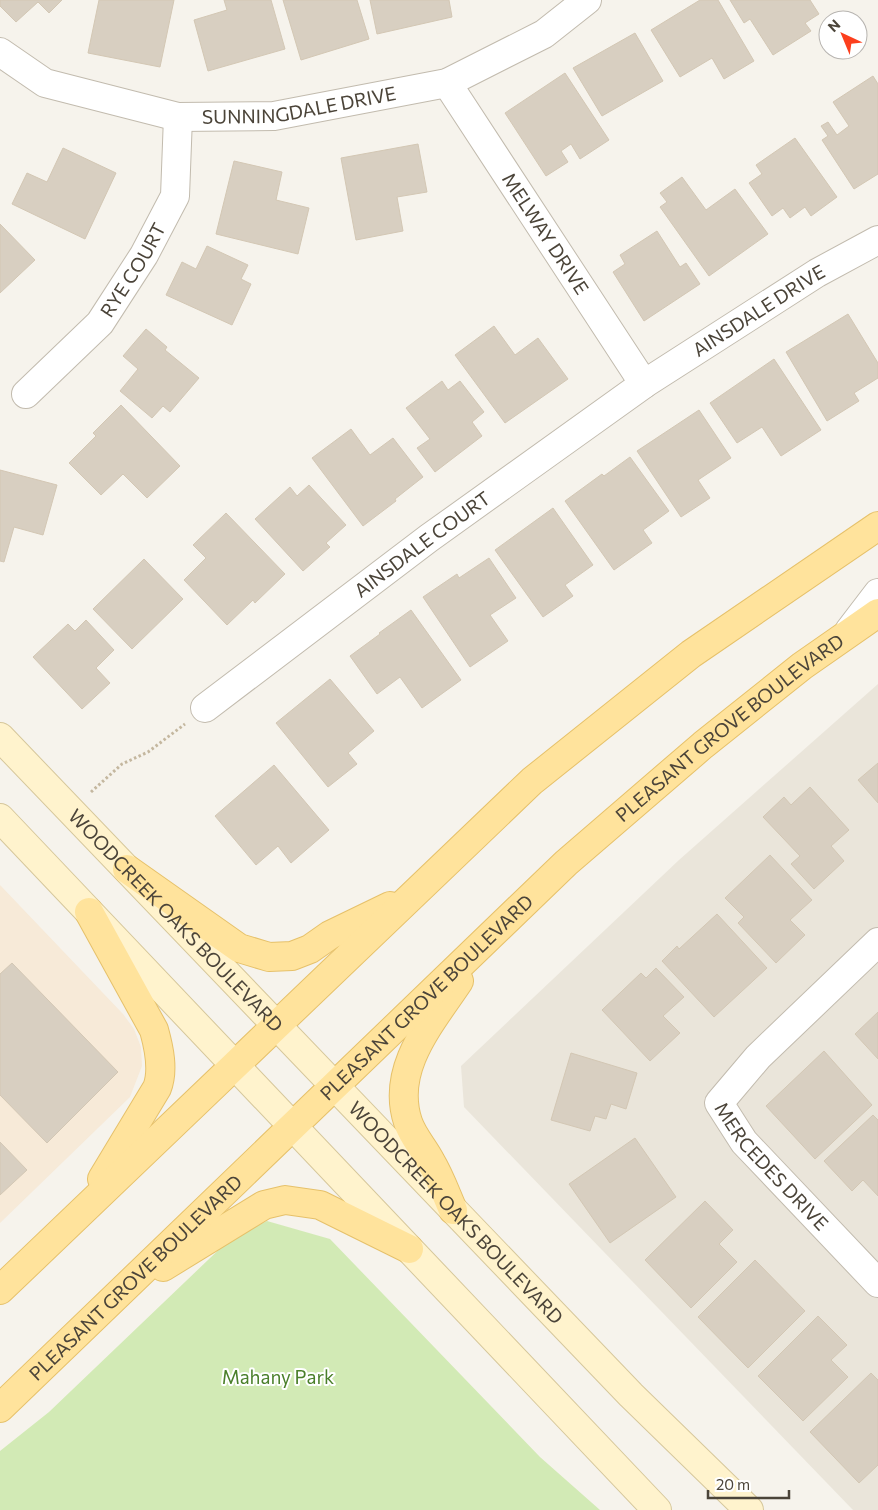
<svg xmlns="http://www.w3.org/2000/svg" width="878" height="1510" viewBox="0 0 878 1510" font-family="Commissioner,sans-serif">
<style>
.residential{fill:#eae5da}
.commercial{fill:#f7ead8}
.green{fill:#d2eab5}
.building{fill:#d8cfc1;stroke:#d3c7b4}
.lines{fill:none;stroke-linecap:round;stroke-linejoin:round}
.street-casing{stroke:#c2bbae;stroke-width:30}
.secondary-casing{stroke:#d6c79b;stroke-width:30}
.primary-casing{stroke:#e6c16a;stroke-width:30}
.path{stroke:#c4b79f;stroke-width:3;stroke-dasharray:2.5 2.5;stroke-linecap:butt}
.street{stroke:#fff;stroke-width:28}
.secondary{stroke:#fff3cd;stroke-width:28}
.primary{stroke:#ffe39c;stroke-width:28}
.labels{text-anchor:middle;stroke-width:4;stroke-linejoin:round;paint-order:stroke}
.street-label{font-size:19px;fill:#4b4439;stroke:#fff}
.park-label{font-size:19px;fill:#4a7f2a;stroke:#fff}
</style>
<rect width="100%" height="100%" fill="#f6f3ec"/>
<path class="residential" d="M878 684V1510H853L464 1107 461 1066 679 860Z"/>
<path class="commercial" d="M0 885 123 1014 134 1029 141 1047 142 1066 130 1097 0 1223Z"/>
<path class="green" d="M267 1221 330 1239 540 1457 600 1510H0V1451L49 1412 231 1238Z"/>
<g class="building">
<path d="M0 0H62L49 13 38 2 16 22 0 6Z"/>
<path d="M99 0H174L160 67 88 53Z"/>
<path d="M224 0H271L285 49 208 71 194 20 227 10Z"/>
<path d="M283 0H357L369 39 301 60Z"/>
<path d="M370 0H449L452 17 377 34Z"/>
<path d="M700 0H718L754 61 724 79 712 58 680 77 651 30Z"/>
<path d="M730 0H810L819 14 805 23 811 31 773 55 750 19 744 23Z"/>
<path d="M635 33 663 81 602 116 573 68Z"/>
<path d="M565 73 609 140 580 159 571 144 561 151 568 162 546 176 505 113Z"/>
<path d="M873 76 878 84V174L854 189 822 140 828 136 821 126 828 122 837 135 849 126 833 102Z"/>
<path d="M795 138 837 197 811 216 805 207 790 218 783 208 772 216 749 183 762 174 756 165Z"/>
<path d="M418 144 427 192 397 197 403 231 356 240 341 158Z"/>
<path d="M63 148 116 173 85 239 12 204 27 173 47 182Z"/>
<path d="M234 161 282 172 276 200 309 208 298 254 216 234Z"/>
<path d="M682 177 706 210 735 189 768 234 709 276 660 207 667 202 660 193Z"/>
<path d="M0 224 35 260 0 293Z"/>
<path d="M657 231 680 267 686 263 700 284 644 321 613 272 625 264 620 255Z"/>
<path d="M207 246 248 265 241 279 251 284 232 325 166 295 182 262 196 269Z"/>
<path d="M848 314 878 363V378L854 393 859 401 827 421 786 352Z"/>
<path d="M494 326 515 355 538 338 568 379 505 423 455 355Z"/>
<path d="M146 329 167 347 165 350 199 378 170 412 163 406 152 418 120 391 138 369 123 356Z"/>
<path d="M774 359 821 430 781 456 762 427 737 443 710 403Z"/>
<path d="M442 381 448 390 460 381 484 412 472 422 482 436 435 472 417 448 430 439 406 408Z"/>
<path d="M121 405 180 466 147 498 123 474 101 495 69 463 96 436 93 433Z"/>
<path d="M699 410 731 458 698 480 710 498 681 517 637 451Z"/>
<path d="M351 429 370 455 393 438 423 477 395 499 396 501 363 526 312 458Z"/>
<path d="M630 457 669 511 643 530 652 543 614 570 565 501 602 474 604 476Z"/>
<path d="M0 470 57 485 43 535 14 527 4 562 0 561Z"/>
<path d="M309 485 346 525 326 543 330 547 303 571 255 519 290 487 297 496Z"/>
<path d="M553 508 593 565 565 585 573 596 543 617 495 550Z"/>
<path d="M226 513 285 574 255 603 253 600 227 625 184 580 206 558 193 545Z"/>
<path d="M489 558 516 598 490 615 508 641 470 667 423 597 457 574 459 578Z"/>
<path d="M144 559 183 599 132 649 93 609Z"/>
<path d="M411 610 461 680 422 708 400 677 377 694 350 656 380 634 379 633Z"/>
<path d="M86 620 114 650 96 668 110 683 82 709 33 657 68 624 75 631Z"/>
<path d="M330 679 374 731 348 753 357 764 328 787 276 723Z"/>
<path d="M878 763V803L858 780Z"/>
<path d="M274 765 329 830 291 863 278 846 256 865 215 816Z"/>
<path d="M810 787 849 830 831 846 844 861 814 889 791 864 800 856 763 817 784 797 791 805Z"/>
<path d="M770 855 812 900 790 920 805 935 776 963 738 923 744 917 725 898Z"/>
<path d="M717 914 767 968 714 1017 662 961 677 946 679 949Z"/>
<path d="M12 963 118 1072 47 1143 0 1095V974Z"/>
<path d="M656 968 684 997 663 1016 680 1033 650 1061 602 1010 641 973 646 978Z"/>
<path d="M878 1012V1059L855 1034Z"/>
<path d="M824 1051 872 1105 815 1159 766 1106Z"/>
<path d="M571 1053 637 1073 626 1109 611 1104 606 1119 595 1116 590 1131 551 1120Z"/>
<path d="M873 1115 878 1120V1196L863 1180 852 1191 824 1161Z"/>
<path d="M635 1138 676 1197 610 1243 569 1184Z"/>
<path d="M0 1142 27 1170 0 1195Z"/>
<path d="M705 1201 733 1230 719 1244 737 1262 691 1308 645 1260Z"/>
<path d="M755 1260 805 1311 748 1368 698 1317Z"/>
<path d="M818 1316 847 1345 831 1360 848 1377 803 1421 758 1376Z"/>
<path d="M871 1373 878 1380V1465L859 1483 810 1432Z"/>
</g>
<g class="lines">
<g class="street-casing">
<g id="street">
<path id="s1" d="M0 52 45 83 178 117 274 116 447 83 544 34 587 0"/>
<path id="s2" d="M447 83 644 384"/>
<path id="s3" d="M26 394 100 323 144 255 175 196 178 117"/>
<path d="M849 631 878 593"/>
<path id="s4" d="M205 708 429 538 644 384 817 273 878 240"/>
<path id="s5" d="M878 942 758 1057 719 1103 744 1142 878 1283"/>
</g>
</g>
<g class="secondary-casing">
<g id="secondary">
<path id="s6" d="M0 737 631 1395 749 1510"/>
<path d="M0 818 657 1510"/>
</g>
</g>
<g class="primary-casing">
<g id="primary">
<path d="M127 869 239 948 269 957 292 956 310 949 330 935 390 906"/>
<path d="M89 912 154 1030C159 1048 164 1070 157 1088L102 1179"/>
<path d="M453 1210C446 1194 440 1177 431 1162 424 1148 413 1137 408 1122 390 1068 432 1022 459 981"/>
<path d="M163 1267 264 1205 285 1200 320 1205 409 1249"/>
<path d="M0 1290 532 781 691 654 878 526"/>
<path id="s7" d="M0 1408 566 863 703 745 802 666 878 613"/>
</g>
</g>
<path class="path" d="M91 792 122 764 148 752 185 724"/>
<use href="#street" class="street"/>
<use href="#secondary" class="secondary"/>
<use href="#primary" class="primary"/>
</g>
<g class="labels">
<g class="street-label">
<text dy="7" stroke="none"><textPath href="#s1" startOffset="314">SUNNINGDALE DRIVE</textPath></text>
<text dy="7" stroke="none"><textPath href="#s2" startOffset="180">MELWAY DRIVE</textPath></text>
<text dy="7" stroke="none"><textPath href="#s3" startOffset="165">RYE COURT</textPath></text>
<text dy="7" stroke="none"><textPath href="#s4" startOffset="682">AINSDALE DRIVE</textPath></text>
<text dy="7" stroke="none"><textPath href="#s4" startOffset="272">AINSDALE COURT</textPath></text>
<text dy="7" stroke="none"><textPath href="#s7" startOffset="998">PLEASANT GROVE BOULEVARD</textPath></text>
<text dy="7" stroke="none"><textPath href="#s6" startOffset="254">WOODCREEK OAKS BOULEVARD</textPath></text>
<text dy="7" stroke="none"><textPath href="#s7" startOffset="592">PLEASANT GROVE BOULEVARD</textPath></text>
<text dy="7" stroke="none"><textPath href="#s5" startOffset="309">MERCEDES DRIVE</textPath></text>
<text dy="7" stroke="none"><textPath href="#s6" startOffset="659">WOODCREEK OAKS BOULEVARD</textPath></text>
<text dy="7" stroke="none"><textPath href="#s7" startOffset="188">PLEASANT GROVE BOULEVARD</textPath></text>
</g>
<g class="park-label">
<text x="278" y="1384">Mahany Park</text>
</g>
</g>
<g transform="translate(843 35) rotate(316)"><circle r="24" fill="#ffffff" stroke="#b7b4b0"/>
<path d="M0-4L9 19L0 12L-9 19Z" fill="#fc3f1d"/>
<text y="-8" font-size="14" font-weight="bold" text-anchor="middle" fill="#4b4439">N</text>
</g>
<path d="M708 1490v8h81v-8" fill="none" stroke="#4b4439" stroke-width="2.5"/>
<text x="716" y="1490" font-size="15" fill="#4b4439" stroke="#ffffff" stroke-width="4" paint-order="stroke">20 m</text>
</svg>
